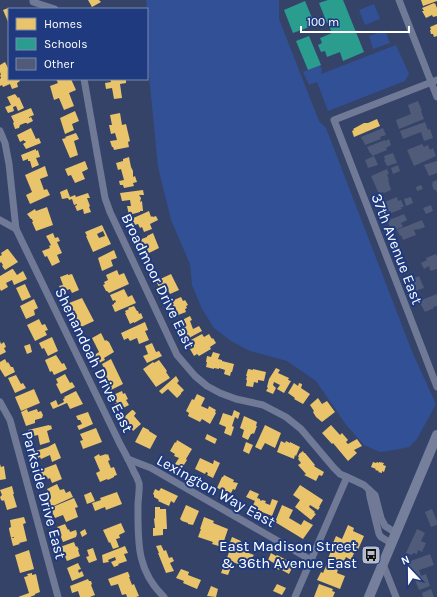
<svg xmlns="http://www.w3.org/2000/svg" width="437" height="597" viewBox="0 0 437 597" font-family="Karla,sans-serif">
<style>
.green{fill:#325096}
.homes{fill:#e9c46a;fill-rule:evenodd}
.schools{fill:#2a9d8f}
.building{fill:#4f5b78}
.lines{fill:none;stroke-linecap:round;stroke-linejoin:round}
.street{stroke:#707a97;stroke-width:7}
.secondary{stroke:#767f9b;stroke-width:10}
.labels{text-anchor:middle;stroke-width:4;stroke-linejoin:round;paint-order:stroke}
.street-label{font-size:15px;fill:#fff;stroke:#1f3a7e}
.poi-label{font-size:15px;fill:#fff;stroke:#1f3a7e;text-anchor:end}
</style>
<rect width="100%" height="100%" fill="#354368"/>
<g class="green">
<path d="M146 0H279V19L319 121 326 128 413 354 436 404 417 439 409 447 394 450 380 452 364 445 347 426 316 381 287 361 250 351 231 341 214 328 202 309 192 285 190 264 171 220 158 167 147 55V9Z"/>
<path d="M374 4 380 19 365 25 359 10Z"/>
<path d="M385 30 390 43 373 49 369 36Z"/>
<path d="M396 45 409 74 405 81 328 111 317 82 309 85 303 72 320 65 322 70 321 74Z"/>
</g>
<g class="homes">
<path d="M88 0H99L101 2 92 7Z"/>
<path d="M421 0H437V1L423 6Z"/>
<path d="M434 3V4L435 3 437 8V16L433 17 432 15 426 18 422 11H424L422 8Z"/>
<path d="M8 8H9V24L3 10Z"/>
<path d="M437 24V36L434 37 433 34H431L430 30H431L430 27Z"/>
<path d="M5 62 9 70V79H19L20 81 17 83 18 87 12 89 10 84 3 87 2 85 0 86V79L1 78 0 75H1L0 72V65Z"/>
<path d="M56 79H71L76 90 69 93 74 106 64 110 59 98 54 100 50 86 58 83Z"/>
<path d="M110 79H126V83L120 84 122 98 114 99 112 88 106 89 105 83 111 82Z"/>
<path d="M15 94 18 98 19 97 24 108 18 111 16 106 13 107 14 111 8 113 5 107 11 105 7 97Z"/>
<path d="M31 108 34 115 29 117V118L31 117 33 121 27 124V123H25L20 125 19 128 15 129 13 123 14 122 11 116Z"/>
<path d="M75 111 79 121 72 124 74 130 65 134 60 118Z"/>
<path d="M120 113 122 125 126 124 130 141 128 142 129 147 114 150 113 147H112L110 141 117 140 115 133 111 134 109 125H112L110 115Z"/>
<path d="M377 119 380 126 354 137 352 131 354 130 353 129 364 123H368Z"/>
<path d="M31 128 36 139 39 138 41 143 26 149 23 144 26 142 25 141H24V140L20 142 17 135Z"/>
<path d="M76 133 79 139 74 141 78 155 70 158 62 139 66 138 65 137Z"/>
<path d="M36 149V151L38 150 40 157 36 158 39 165 32 168 30 161H28V159L23 161 21 155Z"/>
<path d="M129 157 131 167 133 171V177L135 176 137 182 133 183 134 186 124 188 123 185H120L119 181 124 180 121 169 118 170 116 163 123 161V159Z"/>
<path d="M85 161 88 169 82 172 85 179 75 183 71 175 68 176 65 169Z"/>
<path d="M45 166 48 176 40 179 44 190 47 189 50 195 30 204 26 195 32 192 25 175Z"/>
<path d="M67 189 70 197 75 195 76 197 88 193 90 198H87L90 206 89 207 91 212 84 214 83 209 77 211 75 206 77 205V204L74 205 72 199 69 200 68 198 62 199 60 192Z"/>
<path d="M143 190 144 195H139L141 198 140 202 142 201 143 211H140V212L129 215 127 206H131L130 200 122 201 120 193Z"/>
<path d="M47 207 53 225 36 231 32 222H33L32 219H31L27 214 35 209 36 211Z"/>
<path d="M149 211 151 217 152 216 153 217 156 216 158 220 150 224 152 229 144 232 142 227 140 228 138 224 131 226 129 220Z"/>
<path d="M102 225 111 244 93 252 86 236H87L85 232ZM103 231 105 236 99 238 97 234Z"/>
<path d="M53 233 55 238 58 237 60 241 57 242 62 253 57 255 60 262 52 266 47 256 45 257 42 251 50 248 49 246 51 245 46 236Z"/>
<path d="M153 233 159 248 145 255 142 248 143 247 142 245H140L139 240 147 237V236Z"/>
<path d="M7 249H8L18 262 5 270 2 266 3 265 1 262 0 263V256L2 255 1 253Z"/>
<path d="M114 250 117 258 111 260 113 266 102 271 98 258Z"/>
<path d="M12 269H13L17 275 23 271 27 279 14 285 12 280 6 283 8 287 1 291 0 289V276Z"/>
<path d="M117 270 119 275 124 273 129 284 109 293 107 291H106L103 285 105 284 104 282 108 280 106 275Z"/>
<path d="M68 274V275L72 274 79 290 72 293 70 289 62 292 59 286 63 285 60 277Z"/>
<path d="M171 274 179 290 170 294 167 289H168L166 284 159 287 156 281Z"/>
<path d="M25 284 31 297 22 301 16 288Z"/>
<path d="M124 289 128 297 132 295 136 303 115 312 112 305 114 304V303L116 302 115 300 113 301 110 295Z"/>
<path d="M181 297 183 301 185 300 188 305 186 306 187 308 185 309 186 312 178 315 175 307 170 310 167 303Z"/>
<path d="M82 298 94 321 81 327 78 320 76 321 72 312H73L69 303Z"/>
<path d="M34 299 38 308 34 310 35 315 26 319 20 306Z"/>
<path d="M134 306 137 311H138L139 314 141 313 143 318 134 323V322L130 324 125 313H126L125 311 129 309 128 308Z"/>
<path d="M190 316 192 320 190 321 193 329 199 326 202 331 187 339 178 322Z"/>
<path d="M39 319 42 325 45 324 48 330 45 331 47 335 35 341 27 325Z"/>
<path d="M145 322 148 330 145 331 149 340 139 344 137 338 130 341 128 338 124 340 121 333Z"/>
<path d="M101 333 105 341 106 340 109 342 114 352 104 358 105 360 97 364 93 356 99 352 92 338Z"/>
<path d="M202 334 204 337 209 334 212 339 213 338 216 343 210 347 211 349 199 356 197 354 194 356 190 349 192 348 190 344 193 342 191 340Z"/>
<path d="M52 337 58 351 48 356 44 348 42 349 39 343Z"/>
<path d="M0 341 1 344 4 342 6 347 4 348 6 352 0 355Z"/>
<path d="M152 343 156 352 159 351 162 356 147 363 143 356 148 354 145 346Z"/>
<path d="M30 344 32 352 27 354 24 346Z"/>
<path d="M213 352 220 354 218 359 222 360V361L234 364 232 372H231L230 376 224 374 225 370 219 368V369L214 368V369L206 367 207 362H206L207 356 211 357Z"/>
<path d="M56 355 62 364 64 363 67 369 54 375 52 371 50 372 45 360Z"/>
<path d="M5 359 7 363 8 362 11 367H13L15 372 5 377 0 369V362Z"/>
<path d="M111 359 123 384 109 391 101 374 106 372 102 364Z"/>
<path d="M159 360 167 371 166 372 170 378 156 387 143 369 153 362 154 363Z"/>
<path d="M276 368 280 370 278 373 289 378 288 380 291 381 284 393 277 389 280 385 274 382 273 385 276 388 273 394 266 391 268 388 267 387 269 379Z"/>
<path d="M248 369 253 370V369L266 372 264 381 258 380V383L254 382 253 387 246 386 247 380H246L247 376H246Z"/>
<path d="M65 374 70 383 72 382 75 387 61 394 56 384 58 383 56 379Z"/>
<path d="M16 375 21 384 23 383 26 388 15 393 8 378Z"/>
<path d="M176 376 179 381 177 383 184 390 181 393V394L177 398 168 389 162 394 159 391Z"/>
<path d="M294 383 298 386 299 383 302 384V385L301 388 310 394 303 404 294 399 295 398 288 393Z"/>
<path d="M34 389 40 403 21 411 15 397Z"/>
<path d="M76 391 83 404 70 409 67 403 53 409 50 403 56 400 58 405 64 402 63 399 65 398 64 397Z"/>
<path d="M122 391 123 394 125 393 128 399 126 400 129 405 119 410 115 403H117L113 395Z"/>
<path d="M197 394 205 398 201 406 208 409 209 406 216 410 215 412 216 413 210 424 202 419 200 422 188 416 189 413 186 411 192 399 194 400Z"/>
<path d="M318 398 322 404 327 401 335 412 322 422 316 417 313 412 314 411 310 405Z"/>
<path d="M27 409 28 412 37 409 38 412 41 411 43 415 42 418 35 420V423L26 426 21 412Z"/>
<path d="M132 410H133L136 413 134 416 141 424 133 431 125 424 126 423 122 419Z"/>
<path d="M234 410 240 413 238 419 235 417 232 426 234 427 231 436 224 433 226 427 219 424 223 413 232 416Z"/>
<path d="M88 412 93 424 79 430 77 426 82 424 80 420H78L76 416Z"/>
<path d="M244 416 257 422 256 426H257L254 434 253 433 252 434H251L248 440 242 437 244 430 240 428Z"/>
<path d="M49 425 50 426 51 425 52 429 47 431 50 442 40 445 38 435 29 437 28 430Z"/>
<path d="M265 425 281 433 275 448 265 443 261 450 255 447Z"/>
<path d="M331 425 340 435 342 433 348 440 346 442 348 444 357 439 362 446 354 450 357 453 348 461 333 443 332 444 322 433Z"/>
<path d="M143 427 149 430V431L157 436 150 449 135 442Z"/>
<path d="M96 428 102 442 83 449 80 441 83 440 80 434Z"/>
<path d="M207 434 217 439 215 444 205 439Z"/>
<path d="M177 440 192 449 186 459 187 460 182 468 175 464 179 458 174 456 175 454 170 451 175 442 176 443Z"/>
<path d="M281 441 285 443 286 441 290 443V442L300 447 296 456 295 455 294 459 277 452Z"/>
<path d="M246 442 253 445 249 454 243 451Z"/>
<path d="M55 443 61 458 52 462 50 455 41 459 40 457 36 459 33 452 48 447Z"/>
<path d="M303 451 304 453H305L315 465 314 466 317 468 324 472 322 476 319 475 316 481 304 475 306 474 298 465 301 463 298 459 299 458 298 456 299 455V454Z"/>
<path d="M99 454 100 456 106 454 107 455 108 454 110 460 108 461 111 468 114 467 117 475 114 476V477L108 480 107 479 100 482 96 473 100 471 94 457Z"/>
<path d="M200 458 213 464 214 460 220 463 213 478 207 475 208 473 206 472 205 474 195 469Z"/>
<path d="M373 462 376 463 377 462 379 463V462L384 463 383 465 386 466 384 472 382 471V473L378 472 379 471 375 470 376 469 371 467Z"/>
<path d="M0 464 1 467 4 466 6 479 0 480Z"/>
<path d="M56 464 62 479 52 483 50 478 48 479 47 477 43 479 40 470Z"/>
<path d="M224 475 234 480 233 482 238 483 235 490 233 489 231 493 217 488 222 477H223Z"/>
<path d="M57 484 60 490 64 489 66 493 70 491 73 497 51 507 48 500 51 498 47 489Z"/>
<path d="M300 485 323 500 319 507H320L318 510 310 505 309 507 315 512 314 513 316 514 311 520 295 507 300 500 293 495Z"/>
<path d="M12 486 14 494H13L17 507 7 510 4 500 3 501 1 500 0 497 2 495 0 490Z"/>
<path d="M161 488 178 496 174 503 171 501 169 506 158 501 159 500 154 497V495L153 494 155 489 159 491Z"/>
<path d="M250 490 259 494 257 498 260 499V500L261 501 262 500 266 501 265 503 270 505 272 499 278 501 272 516 257 510 258 509 252 507 255 501 246 497Z"/>
<path d="M91 492 95 501 87 504 84 495Z"/>
<path d="M117 492 122 504 106 510 105 507 95 511 92 503 101 500 100 498Z"/>
<path d="M74 498 78 507 75 508 78 517 66 522 63 515 55 518 50 508Z"/>
<path d="M186 505 199 511 193 525 188 524V523L182 521 180 519Z"/>
<path d="M282 505 293 510 289 518 301 525 304 520 313 525 303 539 275 522Z"/>
<path d="M155 507H160V509H166L167 529H163V535L153 536V528H155L154 519 155 518Z"/>
<path d="M24 517 26 523 23 524 27 541 19 543 20 544 13 546 11 538H14V537L11 538 9 529V528L11 527 10 520Z"/>
<path d="M204 517 214 521 213 523 228 529 222 547 212 544 213 542 198 537 201 529H200Z"/>
<path d="M121 523 125 532 119 535 120 538 116 539 119 547 113 549 110 542 109 543 103 530Z"/>
<path d="M65 524 68 530 69 529 70 532 76 530 77 534 76 537 63 542 57 527Z"/>
<path d="M348 525 354 528 353 531 364 536 357 552 348 548 347 549 333 543 336 536 342 539Z"/>
<path d="M85 529 87 534 82 537 80 532Z"/>
<path d="M232 537 241 541 238 549 254 555 250 560 253 561 250 569 233 562 228 575 221 573 228 555 229 552 227 551Z"/>
<path d="M74 542 76 547 77 546 79 550H78L80 556 67 561 63 552 60 551 59 549 60 547Z"/>
<path d="M161 545 164 551 166 550 169 558 172 557 174 561 170 563 174 571 166 573 158 553H159L156 546Z"/>
<path d="M125 546 128 553 124 554 127 561 118 564 119 565 114 567 111 562 116 560 115 557 108 560 109 562 103 563 102 555Z"/>
<path d="M336 547 354 553 351 560 346 557 341 567 327 561 331 551 334 552Z"/>
<path d="M93 548 97 560 89 563 86 557 89 556 87 550Z"/>
<path d="M29 550 34 569 20 573 15 555Z"/>
<path d="M271 553 276 556 277 555 294 564 289 574 280 569 279 570 274 567 277 563 275 562 274 563 268 560Z"/>
<path d="M78 563 81 569 78 570 79 573 82 571 84 576 72 581 67 568Z"/>
<path d="M327 564 338 569 337 573 345 576 340 589 317 580 321 572 323 573Z"/>
<path d="M181 569 189 572 188 575 201 580 197 589 183 583 184 581 176 578Z"/>
<path d="M127 572H128L130 577H129L132 585 134 584 139 596 136 597H127L126 594 122 595 118 584 111 586 108 579Z"/>
<path d="M32 573V575L36 574 40 592 35 594V595L30 597H18L29 593 24 577 28 576 27 574Z"/>
<path d="M88 579 89 581H91L92 584 91 585 95 595 90 597H80L78 591 72 593 70 586Z"/>
<path d="M277 584 286 588 282 595 273 591Z"/>
<path d="M319 584 333 589 332 591 335 592 333 597H314Z"/>
<path d="M211 586 218 589 216 597 207 596Z"/>
</g>
<g class="schools">
<path d="M328 0H343L364 52 343 61 340 52 327 57 325 51 321 52 318 45 322 43 320 38 332 33 328 23H327L319 3Z"/>
<path d="M305 1 315 25 293 33 284 10Z"/>
<path d="M309 36 321 65 308 70 296 41Z"/>
</g>
<g class="building">
<path d="M418 101 422 111H421L424 119 399 129 396 120 411 114 408 105Z"/>
<path d="M425 122 428 130 430 129 433 138 424 141 421 132 403 139 400 131Z"/>
<path d="M383 128 386 135 380 137 381 139 365 145 363 140H362L361 137Z"/>
<path d="M389 139 391 145 386 148 387 150 372 156 371 153H370L367 147 385 140 386 141Z"/>
<path d="M422 144 424 147 428 145 430 150 433 148 436 156 414 166 407 150Z"/>
<path d="M393 153 397 163 387 166 384 160H385L384 156Z"/>
<path d="M374 156 378 165 368 168 365 160Z"/>
<path d="M437 161V173L429 176 424 165Z"/>
<path d="M398 165 400 171 393 174 391 168Z"/>
<path d="M387 169 389 174H387L389 180H388L391 190 384 193 383 192 379 194 371 176Z"/>
<path d="M437 180V193L436 190H434L432 185 433 184 432 182Z"/>
<path d="M421 185 423 189 417 191 416 187Z"/>
<path d="M397 197 398 201 401 200 404 207H401L402 209 391 213V211L386 212 385 209 383 210 381 204 382 203Z"/>
<path d="M411 197 413 203 406 206 404 199Z"/>
<path d="M431 205 433 211 426 214 423 208Z"/>
<path d="M404 214 407 220 401 223 403 227 392 231 387 221Z"/>
<path d="M422 220 425 227 417 230V229L414 230 416 235 403 240 401 235 400 236 397 230Z"/>
<path d="M436 254 437 257V269L431 271V270H430L429 268H430L429 266 424 269 421 263 427 260 426 258Z"/>
<path d="M419 276 424 288 415 291 414 287 412 288 410 285 412 284 410 280Z"/>
<path d="M437 294V306L433 307 434 308 425 312 419 301Z"/>
<path d="M432 509 437 521V525L431 527 425 512Z"/>
<path d="M417 529 425 533 421 541 426 543 422 552 418 550 417 554 413 553 412 555 406 553Z"/>
<path d="M430 554 434 565 419 570 421 576 426 574 430 586 419 590 408 562Z"/>
<path d="M431 589 434 597H423L422 593Z"/>
</g>
<g class="lines">
<g class="street">
<path d="M33 0V2L55 9"/>
<path d="M399 0 437 97"/>
<path d="M84 79 105 198 110 212 177 355 195 376 207 386 220 393 236 399 263 405 286 417 301 429 334 468 340 474 347 477 364 485 375 495 381 518 385 526 396 533"/>
<path d="M437 80 334 120 437 387"/>
<path d="M0 131 5 143 9 164 16 229 120 444C125 453 130 462 134 472 136 475 138 480 139 483 140 490 138 498 138 505 138 541 136 570 164 597"/>
<path d="M0 220 16 229"/>
<path d="M0 402 10 420 58 597"/>
<path d="M128 459 151 468 311 560"/>
<path d="M369 490 370 497 379 534 381 537 391 543"/>
<path d="M383 564 396 597"/>
<path d="M295 597 311 560 347 477"/>
</g>
<path class="secondary" d="M369 597 437 435"/>
</g>
<defs>
<g id="bus-square" transform="scale(1)"><rect x="-9" y="-9" width="18" height="18" rx="4" fill="#b8bdca" stroke="#1f3a7e"/><path d="M-5-6H5V4H4V6H2V4H-2V6H-4V4H-5ZM-3.5-4V0h7V-4ZM-3.5 1.2v1.5H-2V1.2ZM2 1.2v1.5H3.5V1.2Z" fill="#111"/></g>
</defs>
<g fill-rule="evenodd">
<use href="#bus-square" x="371" y="555"/>
</g>
<g class="labels">
<g class="street-label">
<text transform="translate(397 249) rotate(69)" y="5">37th Avenue East</text>
<text transform="translate(158 281) rotate(64)" y="5">Broadmoor Drive East</text>
<text transform="translate(94 360) rotate(64)" y="5">Shenandoah Drive East</text>
<text transform="translate(216 491) rotate(29)" y="5">Lexington Way East</text>
<text transform="translate(44 495) rotate(75)" y="5">Parkside Drive East</text>
</g>
<g class="poi-label">
<text x="357" y="551">East Madison Street<tspan x="357" dy="17">&amp; 36th Avenue East</tspan></text>
</g>
</g>
<rect x="8" y="8" width="140" height="72" fill="#1f3a7e" stroke="#7989b2"/>
<rect x="16" y="18" width="20" height="12" fill="#e9c46a" stroke="#7989b2"/>
<text x="44" y="28" font-size="12" fill="#ffffff">Homes</text>
<rect x="16" y="38" width="20" height="12" fill="#2a9d8f" stroke="#7989b2"/>
<text x="44" y="48" font-size="12" fill="#ffffff">Schools</text>
<rect x="16" y="58" width="20" height="12" fill="#4f5b78" stroke="#7989b2"/>
<text x="44" y="68" font-size="12" fill="#ffffff">Other</text>
<g transform="translate(409 569) rotate(338)" stroke="#1f3a7e" stroke-width="3" paint-order="stroke">
<path d="M0-3L7 15L0 10L-7 15Z" fill="#ffffff"/>
<text y="-6" font-size="11" font-weight="bold" text-anchor="middle" fill="#ffffff">N</text>
</g>
<path d="M301 26v6h108v-6" fill="none" stroke="#ffffff" stroke-width="2"/>
<text x="307" y="26" font-size="12" fill="#ffffff" stroke="#1f3a7e" stroke-width="3" paint-order="stroke">100 m</text>
</svg>
